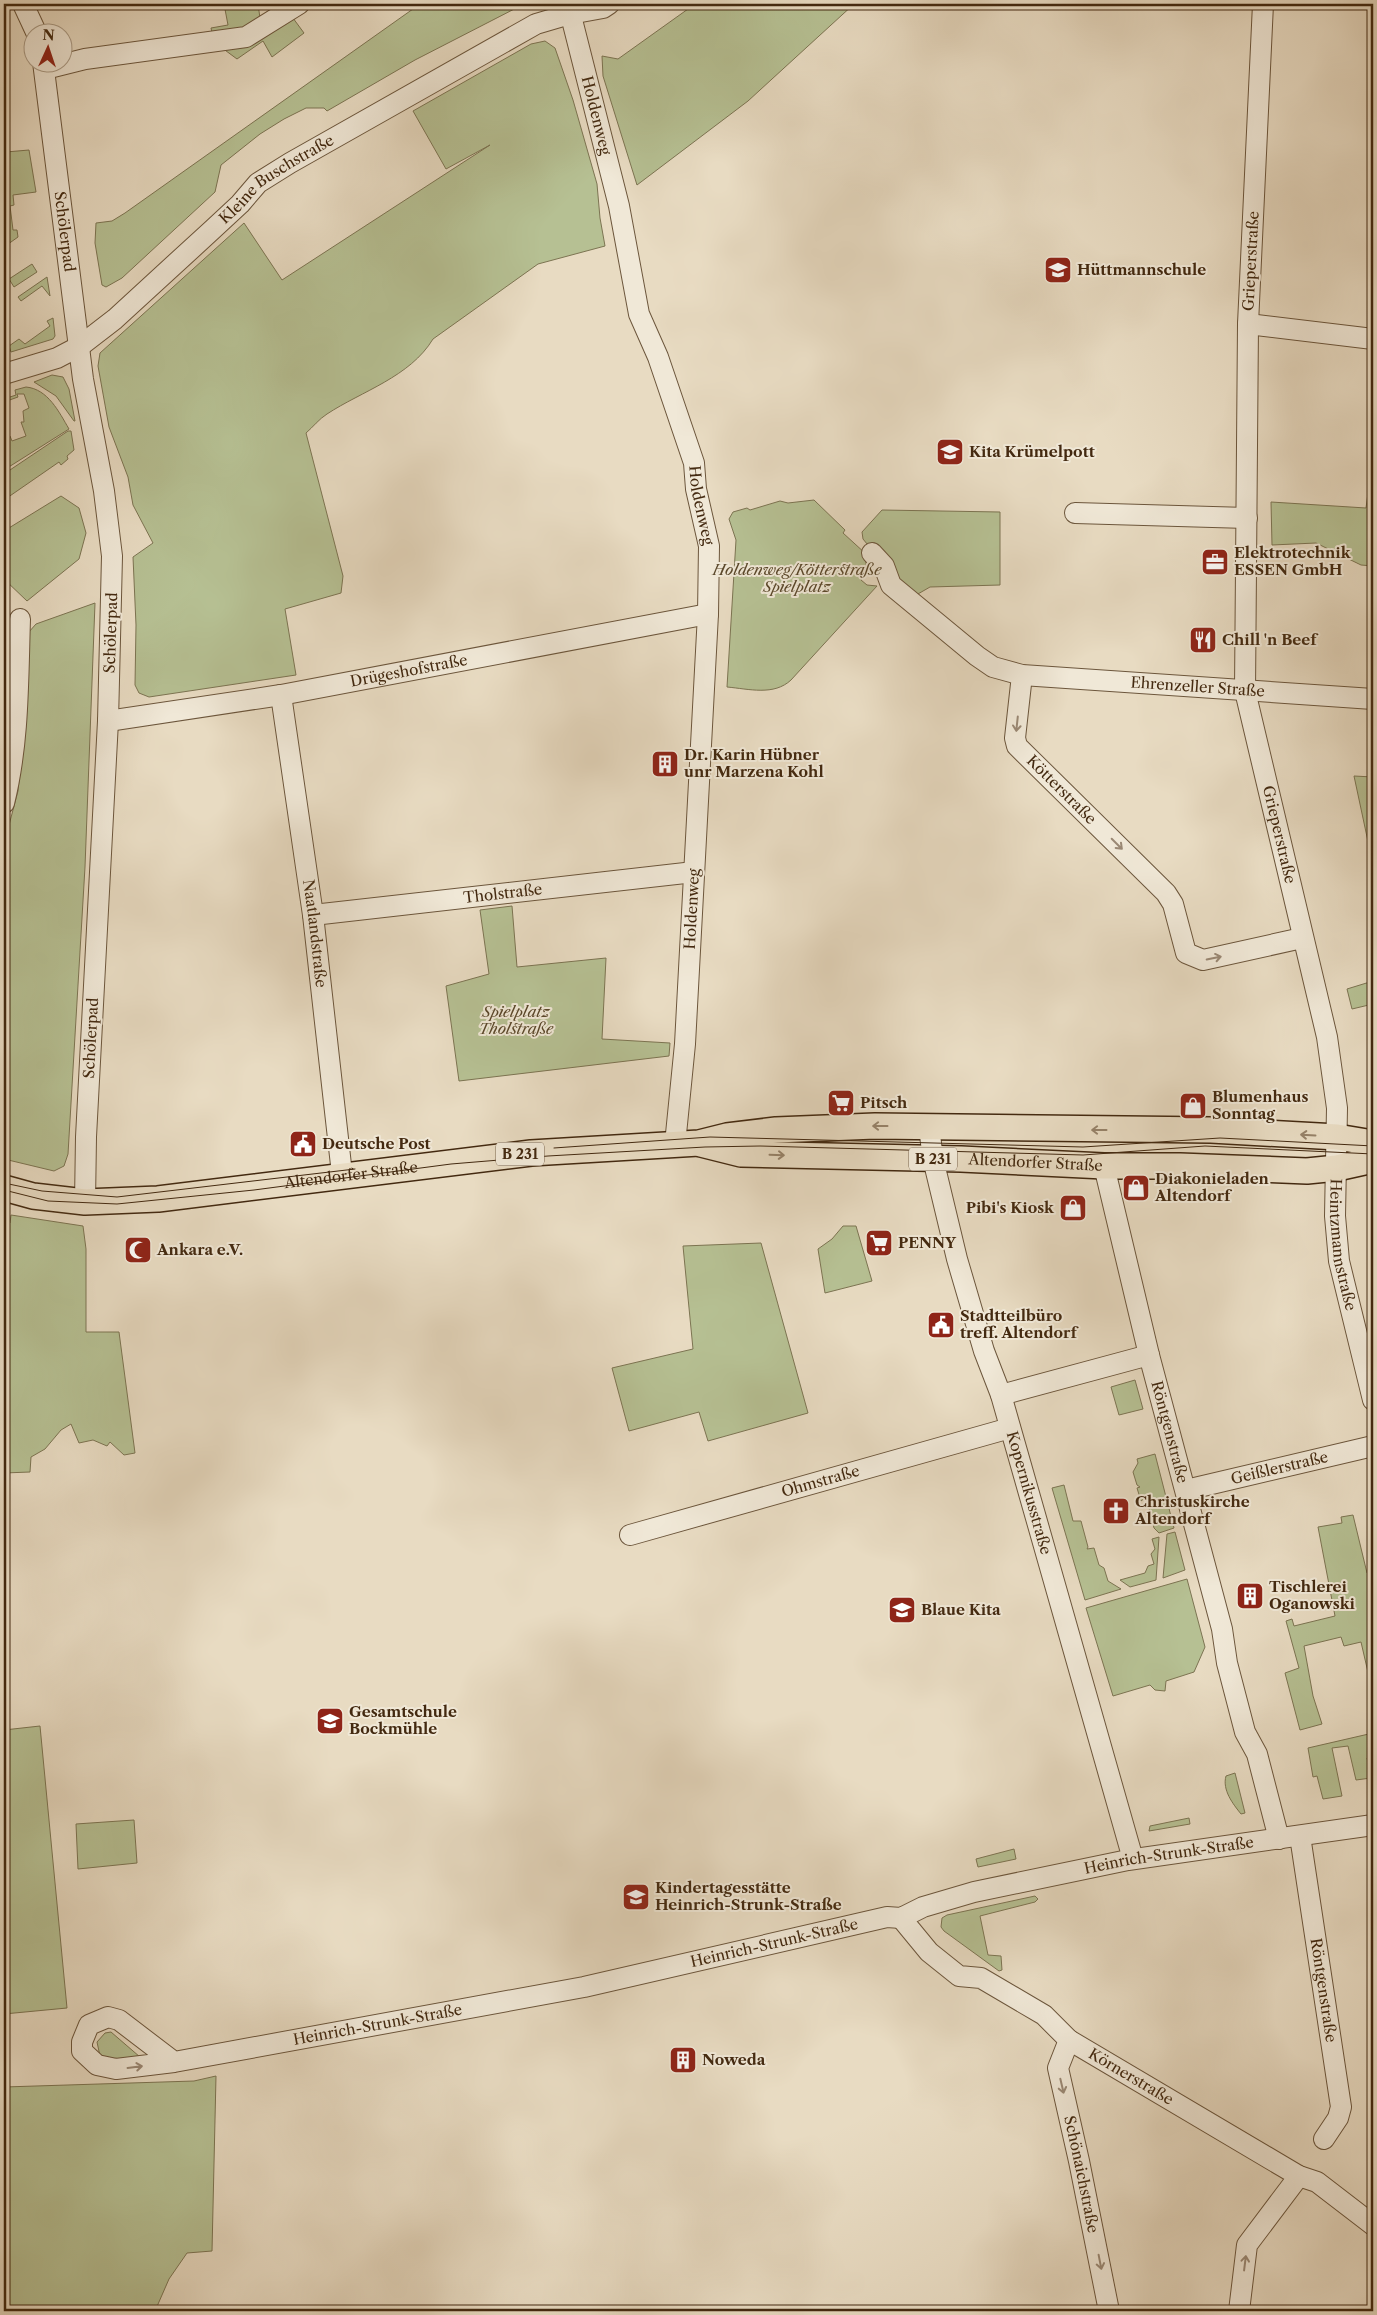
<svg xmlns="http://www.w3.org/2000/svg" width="1377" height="2315" font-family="'Libre Caslon Text',serif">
	<rect width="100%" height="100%" fill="#e8dbc2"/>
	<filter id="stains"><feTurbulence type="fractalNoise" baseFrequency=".004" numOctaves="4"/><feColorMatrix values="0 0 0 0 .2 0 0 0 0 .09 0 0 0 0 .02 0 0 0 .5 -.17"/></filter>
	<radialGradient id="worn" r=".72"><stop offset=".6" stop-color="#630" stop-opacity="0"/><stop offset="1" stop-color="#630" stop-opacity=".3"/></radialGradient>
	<!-- green -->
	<g fill="#b6c093" stroke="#7c7452">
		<polygon points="224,4 258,4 262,32 290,14 304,33 272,57 263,41 237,59 214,42 211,28 228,25"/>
		<polygon points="420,4 524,4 415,60 327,111 324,108 306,108 284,119 260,134 221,165 215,192 122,278 106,287 102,285 95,243 96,223 112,221 125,213"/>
		<polygon points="695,4 854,4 748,101 637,185 603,76 602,56 618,59"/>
		<path d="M545,41L555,48L573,100L597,184L600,218L605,246L538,264L433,339C410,377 362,391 327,414C319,419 313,427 306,433L343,576L341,593L285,609L296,675L149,697L139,693L135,685L136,625L133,557L153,543L133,505L128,477L109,427L98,366L100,353L244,223L282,280L490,145L446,169L413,111L531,44Z"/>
		<polygon points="4,140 6,152 29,150 36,192 13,195 14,205 10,206 13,230 17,230 18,237 4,247"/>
		<polygon points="32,264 37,272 14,287 9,279"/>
		<polygon points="47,277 50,296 42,286 21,301 18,297"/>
		<polygon points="53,318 55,336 53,339 11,352 9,346 19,339 25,344 50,326 47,321"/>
		<polygon points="52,375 63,377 69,389 75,421 74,421 56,396 34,382"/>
		<path d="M26,387C48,389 59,412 69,429L4,470V440L10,436L12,441L26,436L21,422H24L23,411L29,408L24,394H17L18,397L4,402V399L16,395L15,390Z"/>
		<polygon points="68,431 71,431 74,450 67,456 68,459 61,465 59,462 4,500 4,474"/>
		<polygon points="1373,455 1373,566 1361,565 1316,543 1272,545 1271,502 1366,508"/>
		<polygon points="61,496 79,508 86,533 79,559 27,601 4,579 4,531"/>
		<path d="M814,500L845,530L843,533L866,554V566L861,580L867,585L877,586L791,680C774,696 749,689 727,687L736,540L729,519L733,512L747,508L750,510L780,501L788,503Z"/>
		<polygon points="882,510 1000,512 1000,585 930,587 911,598 863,539 862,532"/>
		<polygon points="95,603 85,867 68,1154 64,1166 54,1171 4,1159 4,844 18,791 25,713 28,633 36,624"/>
		<polygon points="1354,776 1373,777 1373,865"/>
		<polygon points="512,906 517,967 606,958 602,1039 670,1043 669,1056 459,1081 446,986 489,974 480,910"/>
		<polygon points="1373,981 1373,1004 1352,1009 1347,989"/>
		<polygon points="11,1215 83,1226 86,1249 86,1332 119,1332 135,1453 124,1455 110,1442 107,1446 93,1440 79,1443 71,1424 61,1430 45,1449 31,1457 30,1472 4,1473 4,1221 10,1223"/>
		<polygon points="843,1226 856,1226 872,1281 825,1293 818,1249 832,1239"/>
		<polygon points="761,1243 808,1413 708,1441 699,1412 629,1431 612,1368 693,1349 683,1246"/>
		<polygon points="1135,1380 1143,1409 1119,1415 1111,1387"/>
		<polygon points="1155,1454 1174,1528 1159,1533 1154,1528 1147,1500 1145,1498 1141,1501 1137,1488 1140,1487 1137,1485 1133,1472 1138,1463 1137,1459"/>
		<polygon points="1064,1485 1073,1521 1081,1521 1088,1547 1087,1549 1094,1548 1099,1565 1104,1568 1108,1581 1121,1589 1085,1600 1052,1488"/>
		<polygon points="1353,1515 1367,1573 1371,1573 1373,1584 1373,1694 1361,1642 1344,1646 1341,1637 1304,1646 1313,1696 1322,1724 1300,1730 1285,1673 1299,1668 1286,1621 1292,1619 1294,1626 1335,1616 1318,1527 1342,1523 1341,1517"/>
		<polygon points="1175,1532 1185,1570 1163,1578 1167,1534"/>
		<polygon points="1159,1537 1156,1580 1130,1587 1120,1580 1145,1573 1148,1566 1154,1564 1151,1554 1155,1549 1152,1539"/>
		<polygon points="1187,1579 1205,1647 1194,1672 1166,1681 1165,1691 1155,1690 1150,1685 1113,1696 1086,1608"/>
		<polygon points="40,1726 67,2008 4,2014 4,1730"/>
		<polygon points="1373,1733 1373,1757 1367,1758 1371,1778 1356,1780 1348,1746 1332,1748 1342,1796 1323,1799 1317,1776 1313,1777 1308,1748"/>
		<path d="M1235,1773L1245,1813L1241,1814C1233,1804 1222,1790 1226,1776Z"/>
		<polygon points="1189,1818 1190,1824 1149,1831 1150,1826"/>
		<polygon points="134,1820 137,1863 78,1869 76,1824"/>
		<polygon points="1014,1849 1016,1859 978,1867 976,1859"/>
		<polygon points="1035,1896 1038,1899 1035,1902 980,1916 988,1955 1001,1956 1002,1970 999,1971 944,1931 941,1927 942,1918 947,1915"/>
		<polygon points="111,2032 140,2057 126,2062 100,2056 97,2042 105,2033"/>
		<polygon points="216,2076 212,2251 187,2253 169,2279 155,2311 4,2311 4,2087 194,2081"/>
	</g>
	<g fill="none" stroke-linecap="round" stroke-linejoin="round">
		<!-- minor casing -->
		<g stroke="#6c563c" stroke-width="22">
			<g id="minor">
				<polyline points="23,4 36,32"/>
				<path id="s1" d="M568,4L619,206L639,314L658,357L694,463L696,489L709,546L708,614L685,1044L675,1144"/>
				<path id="s2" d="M1263,4L1248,324L1245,691L1327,1037L1337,1108L1335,1216L1339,1261L1373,1400"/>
				<path id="s3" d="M43,62L83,379L104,491L112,556L108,721L86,1137L85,1202"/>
				<polyline points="45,69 85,59 246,37 299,4"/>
				<polyline points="1248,324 1373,339"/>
				<path id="s4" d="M4,374L57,358L80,346L115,319L212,230L240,204L258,183L290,163L536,24L570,14L603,8L609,4"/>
				<polyline points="1075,513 1247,518"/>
				<path id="s5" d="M872,553L884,566L891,585L977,656L993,667L1022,675L1373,699"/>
				<path id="s6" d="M1022,675L1015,738L1017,746L1166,893L1173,904L1186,953L1203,960L1302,938"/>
				<path id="s7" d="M281,695L313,915L342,1174"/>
				<path id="s8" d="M108,721L281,695L708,614"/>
				<path d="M4,803C19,743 18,681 20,619"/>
				<path id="s9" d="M313,915L694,872"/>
				<path id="s10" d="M929,1127L933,1159L957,1259L984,1351L1001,1395L1133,1859"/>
				<path id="s11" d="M1104,1166L1149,1355L1222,1629L1227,1663L1245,1732L1257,1754L1279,1839"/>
				<polyline points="1001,1395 1149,1355"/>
				<path id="s12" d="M1186,1490L1373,1446"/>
				<path id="s13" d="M630,1535L1010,1428"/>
				<path id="s14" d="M1300,1836L1341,2107L1338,2118L1324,2139"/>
				<path id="s15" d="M901,1918L929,1952L959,1976L981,1978L1044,2015L1069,2040L1299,2176L1317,2182L1373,2225"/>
				<path id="s16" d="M1069,2040L1058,2068L1079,2161L1109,2311"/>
				<path id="s17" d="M174,2062L119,2020L108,2017L89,2025L82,2042V2051L97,2065L116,2069L174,2062L584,1987L887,1917L901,1918L923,1907L974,1892L1128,1860L1373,1825"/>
				<polyline points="1239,2311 1247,2245 1299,2176"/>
			</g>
		</g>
		<!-- major casing -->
		<g stroke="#432910" stroke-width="28">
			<g id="major">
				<path id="s18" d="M701,1144L741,1154L961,1159L1104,1166H1180L1307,1171L1337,1168L1373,1160"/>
				<path id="s19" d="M4,1188L33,1196L85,1202L158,1199L531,1153L699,1143L727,1136L776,1130L875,1126L1211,1130L1337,1137L1373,1143"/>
			</g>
		</g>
		<!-- minor -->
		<use href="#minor" stroke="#f0e8d7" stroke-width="20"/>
		<!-- major -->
		<use href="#major" stroke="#e8dbc2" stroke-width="25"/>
		<!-- tram -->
		<g stroke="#432910" stroke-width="1">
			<polyline points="554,1148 710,1137 1083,1147 1220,1138 1373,1146"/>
			<polyline points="4,1183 42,1191 117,1197 355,1169"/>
			<polyline points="4,1190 48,1201 117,1204 254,1190 451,1164 548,1156 705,1147 760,1146 1083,1155 1205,1146 1373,1154"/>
		</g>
	</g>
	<!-- one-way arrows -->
	<defs><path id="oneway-shaft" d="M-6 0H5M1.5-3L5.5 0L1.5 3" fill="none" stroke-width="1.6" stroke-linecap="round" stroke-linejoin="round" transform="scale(1.25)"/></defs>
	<g stroke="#9a8874">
		<use href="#oneway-shaft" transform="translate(1017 724) rotate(96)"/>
		<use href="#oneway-shaft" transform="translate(1117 844) rotate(45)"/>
		<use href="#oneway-shaft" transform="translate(1214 958) rotate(-12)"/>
		<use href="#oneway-shaft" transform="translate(135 2067) rotate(-7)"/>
		<use href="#oneway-shaft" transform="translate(1062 2086) rotate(77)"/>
		<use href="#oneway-shaft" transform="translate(1100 2262) rotate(79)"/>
		<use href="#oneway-shaft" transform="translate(1245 2263) rotate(-83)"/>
	</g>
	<g stroke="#968269">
		<use href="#oneway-shaft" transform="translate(880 1126) rotate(-180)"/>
		<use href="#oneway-shaft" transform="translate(1099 1130) rotate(-180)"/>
		<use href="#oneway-shaft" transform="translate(1308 1135) rotate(-177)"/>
		<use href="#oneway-shaft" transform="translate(777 1155) rotate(2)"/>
	</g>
	<!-- icons -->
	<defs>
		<g id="school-square" transform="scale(1.4375)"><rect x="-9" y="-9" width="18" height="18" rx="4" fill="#8f2418" stroke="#f0e8d7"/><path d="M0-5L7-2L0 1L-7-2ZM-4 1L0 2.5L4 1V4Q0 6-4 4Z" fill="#fff"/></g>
		<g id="office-square" transform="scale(1.4375)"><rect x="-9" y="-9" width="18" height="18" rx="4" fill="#8f2418" stroke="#f0e8d7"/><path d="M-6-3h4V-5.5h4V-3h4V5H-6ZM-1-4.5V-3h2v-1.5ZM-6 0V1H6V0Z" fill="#fff"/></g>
		<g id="restaurant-square" transform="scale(1.4375)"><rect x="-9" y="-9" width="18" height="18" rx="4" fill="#8f2418" stroke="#f0e8d7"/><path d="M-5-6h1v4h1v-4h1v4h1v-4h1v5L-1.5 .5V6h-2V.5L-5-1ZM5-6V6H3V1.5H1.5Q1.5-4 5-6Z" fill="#fff"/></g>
		<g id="building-square" transform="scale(1.4375)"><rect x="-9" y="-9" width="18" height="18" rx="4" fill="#8f2418" stroke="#f0e8d7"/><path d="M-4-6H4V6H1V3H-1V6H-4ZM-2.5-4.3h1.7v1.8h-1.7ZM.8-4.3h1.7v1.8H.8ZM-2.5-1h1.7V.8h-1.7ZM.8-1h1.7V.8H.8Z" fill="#fff"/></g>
		<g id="supermarket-square" transform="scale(1.4375)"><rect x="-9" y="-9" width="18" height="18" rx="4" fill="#8f2418" stroke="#f0e8d7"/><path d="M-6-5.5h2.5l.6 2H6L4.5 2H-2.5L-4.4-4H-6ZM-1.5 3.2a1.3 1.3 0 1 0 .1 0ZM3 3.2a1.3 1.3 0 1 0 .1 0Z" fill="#fff"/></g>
		<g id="shop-square" transform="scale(1.4375)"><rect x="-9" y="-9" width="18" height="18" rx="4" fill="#8f2418" stroke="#f0e8d7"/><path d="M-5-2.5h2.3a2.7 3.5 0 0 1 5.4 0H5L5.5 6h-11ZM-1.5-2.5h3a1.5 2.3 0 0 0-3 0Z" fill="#fff"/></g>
		<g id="civic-square" transform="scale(1.4375)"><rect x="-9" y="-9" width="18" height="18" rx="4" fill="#8f2418" stroke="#f0e8d7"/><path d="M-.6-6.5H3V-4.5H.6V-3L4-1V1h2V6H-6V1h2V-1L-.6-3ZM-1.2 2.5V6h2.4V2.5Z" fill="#fff"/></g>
		<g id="mosque-square" transform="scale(1.4375)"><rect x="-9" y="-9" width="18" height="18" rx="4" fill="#8f2418" stroke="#f0e8d7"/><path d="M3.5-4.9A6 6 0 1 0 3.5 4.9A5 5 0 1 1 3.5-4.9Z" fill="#fff"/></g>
		<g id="church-square" transform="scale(1.4375)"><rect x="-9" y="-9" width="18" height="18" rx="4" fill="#8f2418" stroke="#f0e8d7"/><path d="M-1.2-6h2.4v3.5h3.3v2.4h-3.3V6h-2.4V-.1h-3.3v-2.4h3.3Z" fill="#fff"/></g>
	</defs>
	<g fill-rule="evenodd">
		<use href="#school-square" x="1058" y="270"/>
		<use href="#school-square" x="950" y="452"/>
		<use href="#office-square" x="1215" y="562"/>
		<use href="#restaurant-square" x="1203" y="640"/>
		<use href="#building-square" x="665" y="764"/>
		<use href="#supermarket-square" x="841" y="1103"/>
		<use href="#shop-square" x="1193" y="1106"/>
		<use href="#civic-square" x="303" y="1144"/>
		<use href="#shop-square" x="1136" y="1188"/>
		<use href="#shop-square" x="1073" y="1208"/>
		<use href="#supermarket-square" x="879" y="1243"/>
		<use href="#mosque-square" x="138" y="1250"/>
		<use href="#civic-square" x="941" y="1325"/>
		<use href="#church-square" x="1116" y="1511"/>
		<use href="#building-square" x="1250" y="1596"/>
		<use href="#school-square" x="902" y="1610"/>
		<use href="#school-square" x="330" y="1721"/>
		<use href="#school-square" x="636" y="1897"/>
		<use href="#building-square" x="683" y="2060"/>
	</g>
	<g text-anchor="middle" stroke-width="4" stroke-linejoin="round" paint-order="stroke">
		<!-- shield labels -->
		<g fill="#f0e8d7" stroke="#77624c" stroke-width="1">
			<rect x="496" y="1142.5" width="48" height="23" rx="4"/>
			<rect x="909" y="1147.5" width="48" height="23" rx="4"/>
		</g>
		<g font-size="14" font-weight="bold" fill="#432910">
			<text x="520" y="1159">B 231</text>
			<text x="933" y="1164">B 231</text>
		</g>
		<!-- street labels -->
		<g font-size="15" fill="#432910" stroke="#f0e8d7">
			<text dy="5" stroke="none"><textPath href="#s1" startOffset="115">Holdenweg</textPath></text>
			<text dy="5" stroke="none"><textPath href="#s4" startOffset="340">Kleine Buschstraße</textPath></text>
			<text dy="5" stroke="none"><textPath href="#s3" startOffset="171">Schölerpad</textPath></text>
			<text transform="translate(1251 261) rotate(-87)" y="5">Grieperstraße</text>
			<text dy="5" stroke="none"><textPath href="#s1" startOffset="520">Holdenweg</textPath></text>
			<text transform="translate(111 633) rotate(-88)" y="5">Schölerpad</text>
			<text dy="5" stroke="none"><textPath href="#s8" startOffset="305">Drügeshofstraße</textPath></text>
			<text dy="5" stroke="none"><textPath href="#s5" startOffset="375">Ehrenzeller Straße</textPath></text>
			<text dy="5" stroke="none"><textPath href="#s6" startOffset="134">Kötterstraße</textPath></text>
			<text dy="5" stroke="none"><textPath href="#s2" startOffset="835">Grieperstraße</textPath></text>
			<text dy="5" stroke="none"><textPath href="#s9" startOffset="191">Tholstraße</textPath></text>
			<text transform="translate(692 909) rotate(-87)" y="5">Holdenweg</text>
			<text dy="5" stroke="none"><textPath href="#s7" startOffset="241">Naatlandstraße</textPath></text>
			<text transform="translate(91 1038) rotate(-87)" y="5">Schölerpad</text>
			<text dy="5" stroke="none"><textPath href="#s18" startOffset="336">Altendorfer Straße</textPath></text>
			<text dy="5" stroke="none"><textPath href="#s19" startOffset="350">Altendorfer Straße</textPath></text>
			<text dy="5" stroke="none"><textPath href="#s2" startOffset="1252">Heintzmannstraße</textPath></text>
			<text dy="5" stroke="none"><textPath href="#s11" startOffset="274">Röntgenstraße</textPath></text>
			<text dy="5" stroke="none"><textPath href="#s12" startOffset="96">Geißlerstraße</textPath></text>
			<text dy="5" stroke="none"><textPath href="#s13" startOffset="198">Ohmstraße</textPath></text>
			<text dy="5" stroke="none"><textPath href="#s10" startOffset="380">Kopernikusstraße</textPath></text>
			<text dy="5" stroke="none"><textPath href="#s17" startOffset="1245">Heinrich-Strunk-Straße</textPath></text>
			<text dy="5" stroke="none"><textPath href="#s17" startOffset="839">Heinrich-Strunk-Straße</textPath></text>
			<text dy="5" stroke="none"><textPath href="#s14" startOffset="156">Röntgenstraße</textPath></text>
			<text dy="5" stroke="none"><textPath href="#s17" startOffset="434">Heinrich-Strunk-Straße</textPath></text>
			<text dy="5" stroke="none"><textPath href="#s15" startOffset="285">Körnerstraße</textPath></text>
			<text dy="5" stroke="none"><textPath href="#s16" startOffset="139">Schönaichstraße</textPath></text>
		</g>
		<!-- poi labels -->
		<g font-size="15" font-weight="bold" fill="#432910" stroke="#f0e8d7" text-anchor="start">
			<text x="1077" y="275">Hüttmannschule</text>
			<text x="969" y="457">Kita Krümelpott</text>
			<text x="1234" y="558">Elektrotechnik<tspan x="1234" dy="17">ESSEN GmbH</tspan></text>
			<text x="1222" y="645">Chill 'n Beef</text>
			<text x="684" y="760">Dr. Karin Hübner<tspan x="684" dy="17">unr Marzena Kohl</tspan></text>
			<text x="1212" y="1102">Blumenhaus<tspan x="1212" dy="17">Sonntag</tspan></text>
			<text x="860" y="1108">Pitsch</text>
			<text x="322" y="1149">Deutsche Post</text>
			<text x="1155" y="1184">Diakonieladen<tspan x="1155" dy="17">Altendorf</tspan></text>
			<text x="1054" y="1213" text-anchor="end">Pibi's Kiosk</text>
			<text x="898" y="1248">PENNY</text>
			<text x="157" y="1255">Ankara e.V.</text>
			<text x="960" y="1321">Stadtteilbüro<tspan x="960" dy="17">treff. Altendorf</tspan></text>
			<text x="1135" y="1507">Christuskirche<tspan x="1135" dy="17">Altendorf</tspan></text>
			<text x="1269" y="1592">Tischlerei<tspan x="1269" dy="17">Oganowski</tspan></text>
			<text x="921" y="1615">Blaue Kita</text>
			<text x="349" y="1717">Gesamtschule<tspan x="349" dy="17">Bockmühle</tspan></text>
			<text x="655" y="1893">Kindertagesstätte<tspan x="655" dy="17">Heinrich-Strunk-Straße</tspan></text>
			<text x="702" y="2065">Noweda</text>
		</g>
		<!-- park labels -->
		<g font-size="15" font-style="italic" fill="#5a472a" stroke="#f0e8d7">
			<text x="797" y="575">Holdenweg/Kötterstraße<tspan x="797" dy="17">Spielplatz</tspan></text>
			<text x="516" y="1017">Spielplatz<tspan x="516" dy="17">Tholstraße</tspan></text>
		</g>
	</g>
	<!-- margin -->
	<rect width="1377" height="2315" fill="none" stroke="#e8dbc2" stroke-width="20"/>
	<rect x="5" y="5" width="1367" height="2305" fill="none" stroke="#432910" stroke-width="2.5"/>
	<rect x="10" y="10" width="1357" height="2295" fill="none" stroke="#432910"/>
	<!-- north arrow -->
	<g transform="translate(48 48) rotate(3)"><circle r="24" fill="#f0e8d7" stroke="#ab9c87"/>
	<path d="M0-4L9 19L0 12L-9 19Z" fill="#8f2418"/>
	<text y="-8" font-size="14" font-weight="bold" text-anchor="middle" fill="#432910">N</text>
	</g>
	<rect width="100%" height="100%" filter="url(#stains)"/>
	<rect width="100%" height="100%" fill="url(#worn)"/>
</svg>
